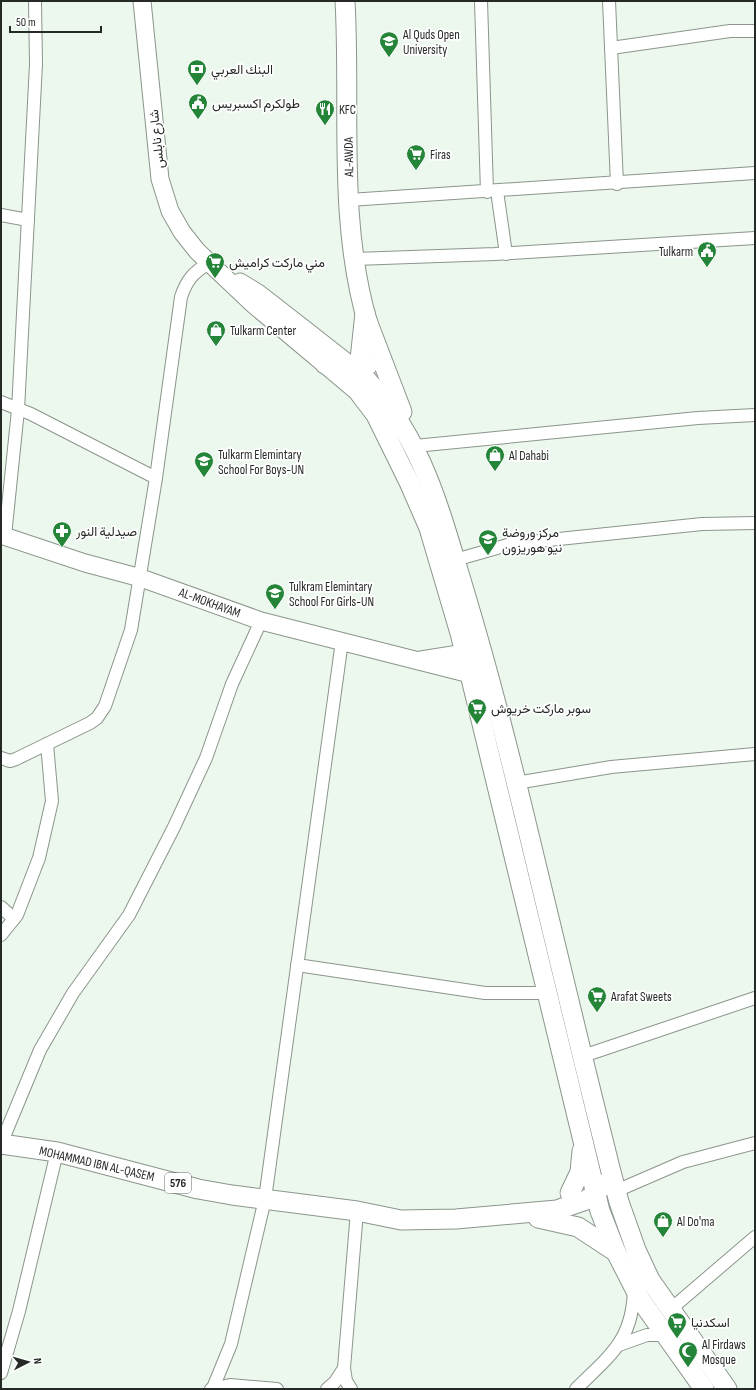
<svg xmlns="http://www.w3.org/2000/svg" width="756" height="1390" font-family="'Sofia Sans Condensed',Vazirmatn,sans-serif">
	<rect width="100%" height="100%" fill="#ecf8ed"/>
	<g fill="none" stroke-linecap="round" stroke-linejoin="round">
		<!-- street casing -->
		<g stroke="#8b958b" stroke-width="14">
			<g id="street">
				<polyline points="481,1 487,192"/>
				<polyline points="609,1 617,184"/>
				<polyline points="611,48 730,31 755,31"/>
				<polyline points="497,191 506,254"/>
				<polyline points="349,200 755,173"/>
				<polyline points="1,215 28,220"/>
				<polyline points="355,259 495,254 755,238"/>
				<polyline points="1,402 31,414 156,478"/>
				<polyline points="415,446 698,418 755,415"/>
				<polyline points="5,536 18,410 36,64 35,1"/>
				<polyline points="455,560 511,544 702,524 755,523"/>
				<path d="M1,758L10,761L16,759L90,723L97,718L105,706L131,630L156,478L181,297C187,279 194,272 209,263"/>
				<polyline points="516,783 611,767 755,754"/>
				<polyline points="1,907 14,919"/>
				<polyline points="1,935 17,915 39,858 52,801 47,744"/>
				<polyline points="297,965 485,993 547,993"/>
				<polyline points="583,1056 755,998"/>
				<polyline points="1,1144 40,1050 73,993 129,915 174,827 206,758 232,684 261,621"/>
				<polyline points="616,1191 683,1162 755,1143"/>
				<polyline points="671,1309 755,1237"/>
				<polyline points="619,1345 647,1335 666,1335"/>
				<polyline points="1,1373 19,1311 57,1152"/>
				<polyline points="213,1388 231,1344 265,1199 342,641"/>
				<polyline points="211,1389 230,1385 277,1389"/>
				<polyline points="327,1389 335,1382 344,1368"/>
				<polyline points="351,1389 346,1381 344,1368 357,1211"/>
				<path d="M576,1389C610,1355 633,1341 634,1288"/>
			</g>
		</g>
		<!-- secondary casing -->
		<g stroke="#8b958b" stroke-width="19">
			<g id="secondary">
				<polyline points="142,1 160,179 170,211 182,232 197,251 254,305 360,394"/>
				<polyline points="240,282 258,293 303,328 359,372"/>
				<polyline points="1,535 85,563 141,578 261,621 470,674 484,657 465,653 421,660"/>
			</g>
		</g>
		<!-- primary casing -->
		<g stroke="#8b958b" stroke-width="21">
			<g id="primary">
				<path d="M345,1C351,107 337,220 368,324"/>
				<polyline points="365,313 358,378 360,394 376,415 409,482 429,528 460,633 600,1211 616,1252 640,1299 704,1389"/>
				<polyline points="366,318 402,412"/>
				<path d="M325,364C340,370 354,379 368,365"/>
				<path d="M359,372C422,434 439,508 464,590C486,663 505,736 523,810C552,930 580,1049 610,1168L619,1202L636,1250L650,1280L727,1389"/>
				<polyline points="1,1144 57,1152 198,1189 232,1195 357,1211 401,1220 456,1219 557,1210 586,1200 596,1194 603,1184"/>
				<polyline points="570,1193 580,1172 582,1151"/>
				<polyline points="538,1218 578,1227 616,1252"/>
			</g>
		</g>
		<!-- street -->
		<use href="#street" stroke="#fff" stroke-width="12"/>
		<!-- secondary -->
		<use href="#secondary" stroke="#fff" stroke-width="17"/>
		<!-- primary -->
		<use href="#primary" stroke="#fff" stroke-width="19"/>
	</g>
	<!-- icons -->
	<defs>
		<g id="university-pin" transform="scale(1)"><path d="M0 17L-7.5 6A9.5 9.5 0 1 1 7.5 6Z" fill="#248538" stroke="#fff"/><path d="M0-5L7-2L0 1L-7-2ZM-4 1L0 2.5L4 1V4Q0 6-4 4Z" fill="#fff"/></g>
		<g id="bank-pin" transform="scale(1)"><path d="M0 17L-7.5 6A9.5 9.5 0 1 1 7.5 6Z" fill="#248538" stroke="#fff"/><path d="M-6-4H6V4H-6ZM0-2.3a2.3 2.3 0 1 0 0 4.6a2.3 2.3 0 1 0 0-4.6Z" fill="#fff"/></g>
		<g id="civic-pin" transform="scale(1)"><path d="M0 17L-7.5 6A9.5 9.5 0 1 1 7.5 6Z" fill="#248538" stroke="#fff"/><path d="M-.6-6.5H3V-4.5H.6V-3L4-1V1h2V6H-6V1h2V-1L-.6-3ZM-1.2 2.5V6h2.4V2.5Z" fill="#fff"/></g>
		<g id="restaurant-pin" transform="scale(1)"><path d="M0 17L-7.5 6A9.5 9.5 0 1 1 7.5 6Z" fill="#248538" stroke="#fff"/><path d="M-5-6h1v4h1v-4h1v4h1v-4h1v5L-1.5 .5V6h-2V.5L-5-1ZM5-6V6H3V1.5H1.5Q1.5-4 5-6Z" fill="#fff"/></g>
		<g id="supermarket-pin" transform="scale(1)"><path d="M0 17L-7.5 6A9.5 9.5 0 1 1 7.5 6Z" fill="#248538" stroke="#fff"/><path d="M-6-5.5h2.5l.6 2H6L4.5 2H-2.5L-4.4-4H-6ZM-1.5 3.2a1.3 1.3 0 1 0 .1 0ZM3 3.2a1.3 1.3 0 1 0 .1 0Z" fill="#fff"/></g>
		<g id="shop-pin" transform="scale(1)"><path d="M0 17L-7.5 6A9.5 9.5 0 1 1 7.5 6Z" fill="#248538" stroke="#fff"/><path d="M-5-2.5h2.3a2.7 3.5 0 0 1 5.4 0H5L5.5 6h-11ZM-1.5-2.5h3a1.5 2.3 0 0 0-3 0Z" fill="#fff"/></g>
		<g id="school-pin" transform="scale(1)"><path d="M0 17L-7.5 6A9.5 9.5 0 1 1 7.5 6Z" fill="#248538" stroke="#fff"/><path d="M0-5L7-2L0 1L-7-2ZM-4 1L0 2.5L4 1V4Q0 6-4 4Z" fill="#fff"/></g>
		<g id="pharmacy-pin" transform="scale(1)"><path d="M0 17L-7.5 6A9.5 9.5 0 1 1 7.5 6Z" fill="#248538" stroke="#fff"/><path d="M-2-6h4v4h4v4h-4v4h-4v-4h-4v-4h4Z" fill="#fff"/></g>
		<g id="mosque-pin" transform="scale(1)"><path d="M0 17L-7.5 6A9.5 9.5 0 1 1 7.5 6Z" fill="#248538" stroke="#fff"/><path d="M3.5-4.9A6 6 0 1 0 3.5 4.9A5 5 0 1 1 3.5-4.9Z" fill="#fff"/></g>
	</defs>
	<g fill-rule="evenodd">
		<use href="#university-pin" x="389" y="41"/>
		<use href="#bank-pin" x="197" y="69"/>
		<use href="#civic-pin" x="198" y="103"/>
		<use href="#restaurant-pin" x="325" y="109"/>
		<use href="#supermarket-pin" x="416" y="154"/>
		<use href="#civic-pin" x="707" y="251"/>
		<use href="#supermarket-pin" x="215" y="262"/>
		<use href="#shop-pin" x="216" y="330"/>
		<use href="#shop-pin" x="495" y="455"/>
		<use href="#school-pin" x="204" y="461"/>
		<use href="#pharmacy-pin" x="62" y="531"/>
		<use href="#school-pin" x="488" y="539"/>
		<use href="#school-pin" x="275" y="593"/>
		<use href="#supermarket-pin" x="477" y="708"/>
		<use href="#supermarket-pin" x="597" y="996"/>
		<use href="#shop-pin" x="663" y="1221"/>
		<use href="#supermarket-pin" x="677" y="1322"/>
		<use href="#mosque-pin" x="688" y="1351"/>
	</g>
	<g text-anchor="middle" stroke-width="3.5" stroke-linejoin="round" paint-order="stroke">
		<!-- shield labels -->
		<rect fill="#fff" stroke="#676a67" stroke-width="1" x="165" y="1173" width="26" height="20" rx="3"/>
		<g font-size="12" font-weight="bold" fill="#262a26">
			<text x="178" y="1187">576</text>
		</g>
		<!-- poi labels -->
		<g font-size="13" fill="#262a26" stroke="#fff" text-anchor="start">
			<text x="403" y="39">Al Quds Open<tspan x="403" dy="15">University</tspan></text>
			<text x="211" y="74">البنك العربي</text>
			<text x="212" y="108">طولكرم اكسبريس</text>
			<text x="339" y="114">KFC</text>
			<text x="430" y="159">Firas</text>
			<text x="693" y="256" text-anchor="end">Tulkarm</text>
			<text x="229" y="267">مني ماركت كراميش</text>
			<text x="230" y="335">Tulkarm Center</text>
			<text x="218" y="459">Tulkarm Elemintary<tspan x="218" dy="15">School For Boys-UN</tspan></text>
			<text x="509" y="460">Al Dahabi</text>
			<text x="76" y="536">صيدلية النور</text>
			<text x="502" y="537">مركز وروضة<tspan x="502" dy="15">نيو هوريزون</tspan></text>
			<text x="289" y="591">Tulkram Elemintary<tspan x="289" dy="15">School For Girls-UN</tspan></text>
			<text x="491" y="713">سوبر ماركت خريوش</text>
			<text x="611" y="1001">Arafat Sweets</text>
			<text x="677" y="1226">Al Do'ma</text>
			<text x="691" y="1327">اسكدنيا</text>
			<text x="702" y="1349">Al Firdaws<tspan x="702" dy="15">Mosque</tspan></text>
		</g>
		<!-- street labels -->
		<g font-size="13" fill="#262a26" stroke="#fff">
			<text transform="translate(156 139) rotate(-96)" y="5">شارع نابلس</text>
			<text transform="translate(348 157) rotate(-91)" y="5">AL-AWDA</text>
			<text transform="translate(210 602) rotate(20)" y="5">AL-MOKHAYAM</text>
			<text transform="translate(97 1163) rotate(13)" y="5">MOHAMMAD IBN AL-QASEM</text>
		</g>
	</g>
	<!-- border -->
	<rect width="756" height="1390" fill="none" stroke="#262a26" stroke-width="4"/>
	<!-- north arrow -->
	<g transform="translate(28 1362) rotate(84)" stroke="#ffffff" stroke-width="3" paint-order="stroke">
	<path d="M0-3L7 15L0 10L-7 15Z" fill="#262a26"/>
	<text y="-6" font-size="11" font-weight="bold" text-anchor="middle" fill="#262a26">N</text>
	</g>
	<!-- scale -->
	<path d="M10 26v6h91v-6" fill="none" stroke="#262a26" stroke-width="2"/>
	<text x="16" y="26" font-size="12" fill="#262a26" stroke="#ffffff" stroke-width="3" paint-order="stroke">50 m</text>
</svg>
